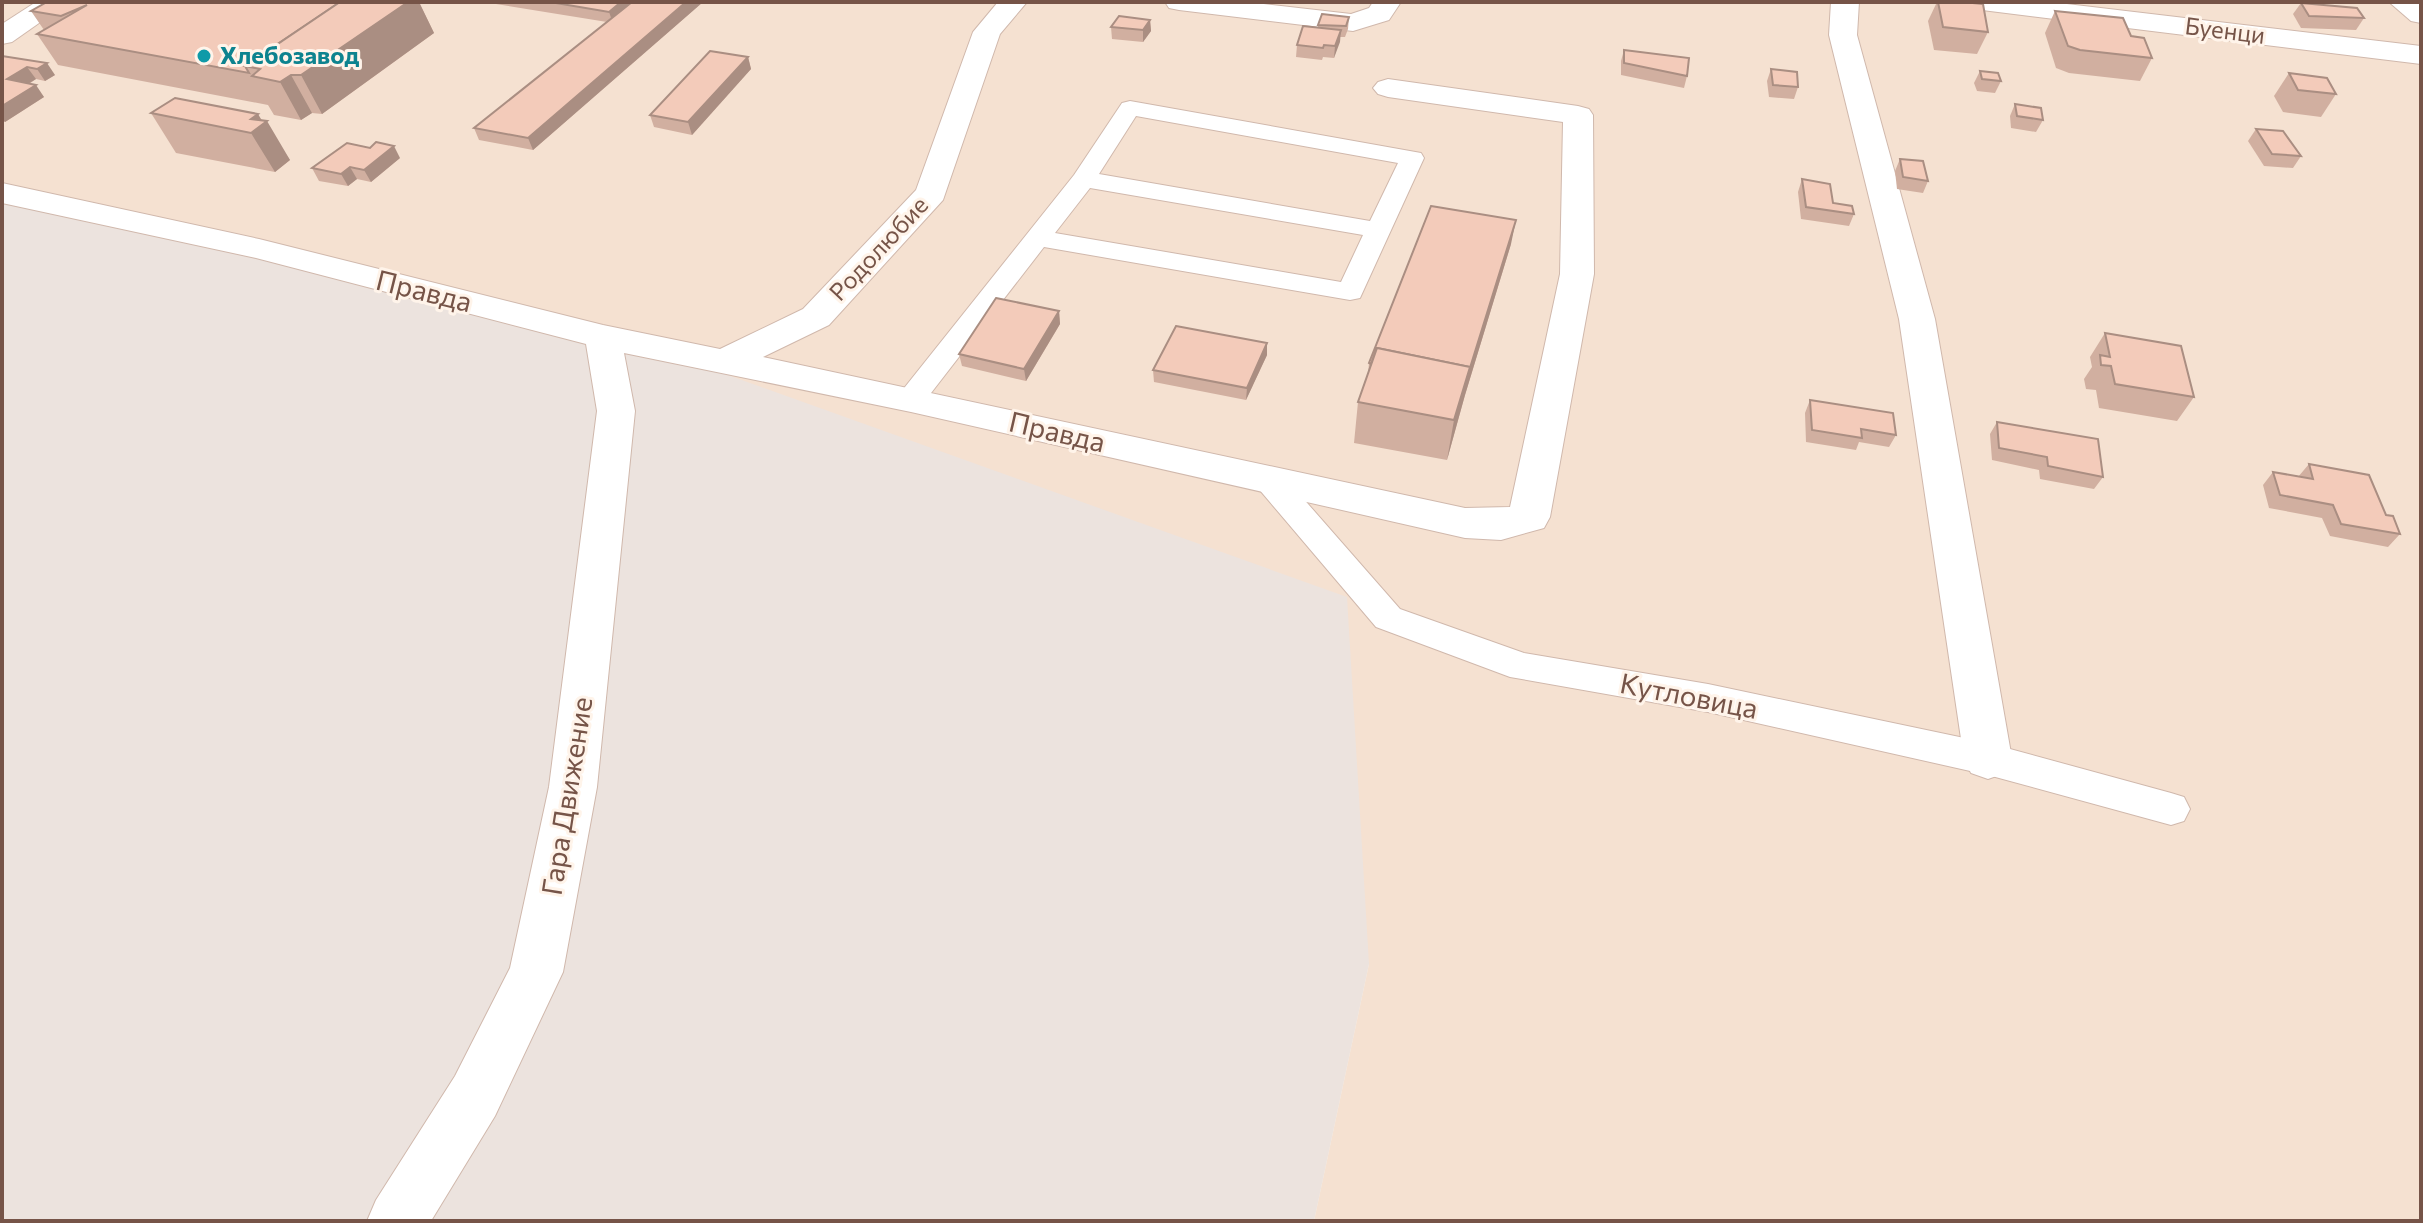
<svg xmlns="http://www.w3.org/2000/svg" width="2423" height="1223" font-family="Commissioner,sans-serif">
	<rect width="100%" height="100%" fill="#fdf0e3"/>
	<!-- residential -->
	<polygon fill="#f5e1d1" points="2,2 2421,2 2421,1221 1314,1221 1369,964 2,194"/>
	<!-- industrial -->
	<polygon fill="#ece3de" points="2,194 611,333 1347,597 1369,964 1314,1221 2,1221"/>
	<g fill="none" stroke-linecap="round" stroke-linejoin="round">
		<!-- service casing -->
		<g stroke="#d0b8ac" stroke-width="2">
			<g id="service">
				<path d="M1130,101L1421,153L1424,158L1360,298L1350,300L1044,247L921,406L911,409L901,406L896,399L901,392L1074,175L1122,103ZM1136,116L1398,163L1370,221L1099,174ZM1090,188L1363,235L1341,282L1055,233Z"/>
				<polygon points="1269,469 1280,472 1400,609 1524,653 1708,684 1988,743 2171,793 2184,797 2190,809 2184,821 2171,825 1988,775 1708,712 1510,677 1376,627 1258,488 1253,480 1258,472"/>
			</g>
		</g>
		<!-- minor casing -->
		<g stroke="#d0b8ac" stroke-width="2">
			<g id="minor">
				<polygon points="36,2 69,2 12,42 2,44 2,24"/>
				<polygon points="998,2 1027,2 1000,34 943,200 829,325 763,357 1465,508 1510,507 1560,274 1563,122 1388,97 1378,94 1373,88 1378,82 1388,79 1578,106 1589,109 1593,115 1594,274 1550,517 1544,528 1501,540 1465,538 911,412 624,353 635,411 597,787 563,972 495,1116 431,1221 367,1221 376,1200 455,1076 510,968 549,787 597,411 586,344 256,258 2,203 2,183 259,239 603,325 720,349 803,309 916,190 973,32"/>
				<polygon points="1165,2 1247,2 1351,14 1369,8 1373,2 1401,2 1389,20 1353,31 1179,10 1169,8"/>
				<polygon points="1831,2 1859,2 1857,35 1935,319 2012,759 2005,773 1988,779 1971,773 1964,759 1899,319 1829,35"/>
				<polygon points="1968,2 2050,2 2421,46 2421,64 1982,10 1972,8"/>
				<polygon points="2389,2 2421,2 2421,23 2411,21"/>
			</g>
		</g>
		<!-- service -->
		<use href="#service" fill="#fff" fill-rule="evenodd"/>
		<!-- minor -->
		<use href="#minor" fill="#fff" fill-rule="evenodd"/>
	</g>
	<!-- wall -->
	<g fill="#d1afa0">
		<polygon points="47,2 419,2 434,33 322,114 312,113 301,120 274,115 268,105 58,65 37,34 44,30 31,11"/>
		<polygon points="495,2 703,2 533,150 479,140 474,128 607,22 496,4"/>
		<polygon points="1937,2 1962,2 1988,32 1977,54 1934,50 1928,21"/>
		<polygon points="2301,3 2364,18 2356,30 2301,28 2293,14"/>
		<polygon points="2055,11 2131,36 2152,58 2140,81 2069,73 2056,68 2045,33"/>
		<polygon points="1349,17 1348,29 1345,37 1340,37 1334,58 1323,57 1322,60 1296,57 1297,45 1318,28 1318,25"/>
		<polygon points="1150,20 1151,31 1143,42 1112,39 1111,27"/>
		<polygon points="1624,50 1687,76 1684,88 1621,75 1621,61"/>
		<polygon points="2,56 55,75 45,81 36,79 29,84 44,97 5,122 2,121"/>
		<polygon points="748,57 751,69 692,135 654,127 650,115"/>
		<polygon points="1771,69 1798,87 1794,99 1769,97 1767,81"/>
		<polygon points="1980,71 2001,81 1995,93 1977,91 1974,83"/>
		<polygon points="2289,73 2336,94 2321,117 2283,112 2274,96"/>
		<polygon points="2015,104 2043,120 2036,132 2011,128 2010,116"/>
		<polygon points="151,113 261,120 290,160 275,172 176,153"/>
		<polygon points="2256,129 2301,156 2293,168 2264,166 2248,141"/>
		<polygon points="400,158 371,182 357,179 348,186 319,181 312,168"/>
		<polygon points="1900,159 1928,181 1923,193 1897,189 1895,171"/>
		<polygon points="1802,179 1833,203 1854,214 1849,226 1801,219 1798,192"/>
		<polygon points="1511,244 1465,395 1447,460 1354,443 1358,402 1368,374 1369,363"/>
		<polygon points="1059,311 1060,324 1026,381 962,366 959,354"/>
		<polygon points="2105,333 2194,397 2177,421 2099,408 2096,390 2086,389 2084,379 2092,367 2090,357"/>
		<polygon points="1267,343 1267,355 1246,400 1154,382 1153,370"/>
		<polygon points="1810,400 1896,435 1889,447 1859,442 1856,450 1806,442 1805,413"/>
		<polygon points="1997,422 2103,477 2094,489 2040,479 2039,470 1992,460 1990,434"/>
		<polygon points="2309,464 2386,515 2400,534 2388,547 2330,536 2322,518 2269,508 2263,485 2273,472 2298,477"/>
	</g>
	<!-- shaded-wall -->
	<g fill="#aa8e82">
		<polygon points="408,2 419,2 434,33 322,114 301,75 291,75 312,113 301,120 280,82"/>
		<polygon points="621,2 639,2 613,23 609,12"/>
		<polygon points="686,2 703,2 533,150 528,138"/>
		<polygon points="1150,20 1151,31 1143,42 1143,30"/>
		<polygon points="1341,30 1340,42 1334,58 1335,46"/>
		<polygon points="748,57 751,69 692,135 688,122"/>
		<polygon points="47,63 55,75 45,81 37,69"/>
		<polygon points="27,67 36,79 16,91 7,79"/>
		<polygon points="36,85 44,97 5,122 2,118 2,106"/>
		<polygon points="258,114 264,124 267,121 290,160 275,172 251,133 251,119"/>
		<polygon points="394,146 400,158 371,182 364,170"/>
		<polygon points="350,167 357,179 348,186 341,174"/>
		<polygon points="1516,220 1511,244 1465,395 1447,460 1454,420"/>
		<polygon points="1059,311 1060,324 1026,381 1024,369"/>
		<polygon points="1267,343 1267,355 1246,400 1247,388"/>
	</g>
	<!-- building -->
	<g fill="#f3cbba" stroke="#aa8e82" stroke-width="2">
		<polygon points="47,2 340,2 245,66 249,73 37,34 87,5 61,16 31,11"/>
		<polygon points="340,2 408,2 301,75 291,75 280,82 252,76 260,69 245,66"/>
		<polygon points="550,2 621,2 609,12"/>
		<polygon points="632,2 686,2 528,138 474,128"/>
		<polygon points="1938,2 1962,2 1983,4 1988,32 1943,27"/>
		<polygon points="2301,3 2357,8 2364,18 2309,16"/>
		<polygon points="2055,11 2123,18 2131,36 2144,38 2152,58 2080,50 2068,46"/>
		<polygon points="1322,14 1349,17 1346,26 1318,25"/>
		<polygon points="1119,16 1150,20 1143,30 1111,27"/>
		<polygon points="1303,26 1341,30 1335,46 1324,45 1323,48 1297,45"/>
		<polygon points="1624,50 1689,58 1687,76 1624,63"/>
		<polygon points="710,51 748,57 688,122 650,115"/>
		<polygon points="2,56 47,63 37,69 27,67 7,79 36,85 2,106"/>
		<polygon points="1771,69 1797,72 1798,87 1773,85"/>
		<polygon points="1980,71 1998,73 2001,81 1982,79"/>
		<polygon points="2289,73 2327,78 2336,94 2298,90"/>
		<polygon points="175,98 258,114 251,119 267,121 251,133 151,113"/>
		<polygon points="2015,104 2041,108 2043,120 2017,116"/>
		<polygon points="2256,129 2283,131 2301,156 2272,154"/>
		<polygon points="376,142 394,146 364,170 350,167 341,174 312,168 347,143 370,148"/>
		<polygon points="1900,159 1923,161 1928,181 1903,177"/>
		<polygon points="1802,179 1830,184 1833,203 1852,206 1854,214 1806,207"/>
		<polygon points="1431,206 1516,220 1469,371 1470,367 1377,348 1371,364 1369,363"/>
		<polygon points="996,298 1059,311 1024,369 959,354"/>
		<polygon points="1176,326 1267,343 1247,388 1153,370"/>
		<polygon points="2105,333 2181,346 2194,397 2115,384 2111,366 2101,365 2100,355 2110,357"/>
		<polygon points="1377,348 1470,367 1454,420 1358,402"/>
		<polygon points="1810,400 1893,413 1896,435 1861,429 1862,438 1812,430"/>
		<polygon points="1997,422 2098,439 2103,477 2048,466 2047,457 1999,448"/>
		<polygon points="2309,464 2369,475 2386,515 2393,516 2400,534 2341,524 2333,505 2280,495 2273,472 2313,479"/>
	</g>
	<!-- markers -->
	<circle fill="#0f9aa8" stroke="#fff4ea" stroke-width="3" cx="204" cy="56" r="8"/>
	<g text-anchor="middle" stroke-width="6" stroke-linejoin="round" paint-order="stroke">
		<!-- far-street labels -->
		<g font-size="24" fill="#765448" stroke="#fff4ea">
			<text transform="translate(2225 31) rotate(7)" y="8">Буенци</text>
			<text transform="translate(879 249) rotate(-47)" y="8">Родолюбие</text>
		</g>
		<!-- far-culture labels -->
		<g font-size="24" font-weight="bold" fill="#0d838f" stroke="#fff4ea" text-anchor="start">
			<text x="220" y="64">Хлебозавод</text>
		</g>
		<!-- street labels -->
		<g font-size="28" fill="#765448" stroke="#fff4ea">
			<text transform="translate(424 291) rotate(14)" y="10">Правда</text>
			<text transform="translate(1057 432) rotate(13)" y="10">Правда</text>
			<text transform="translate(1689 696) rotate(11)" y="10">Кутловица</text>
			<text transform="translate(567 796) rotate(-81)" y="10">Гара Движение</text>
		</g>
	</g>
	<!-- border -->
	<rect width="2423" height="1223" fill="none" stroke="#765448" stroke-width="8"/>
</svg>
